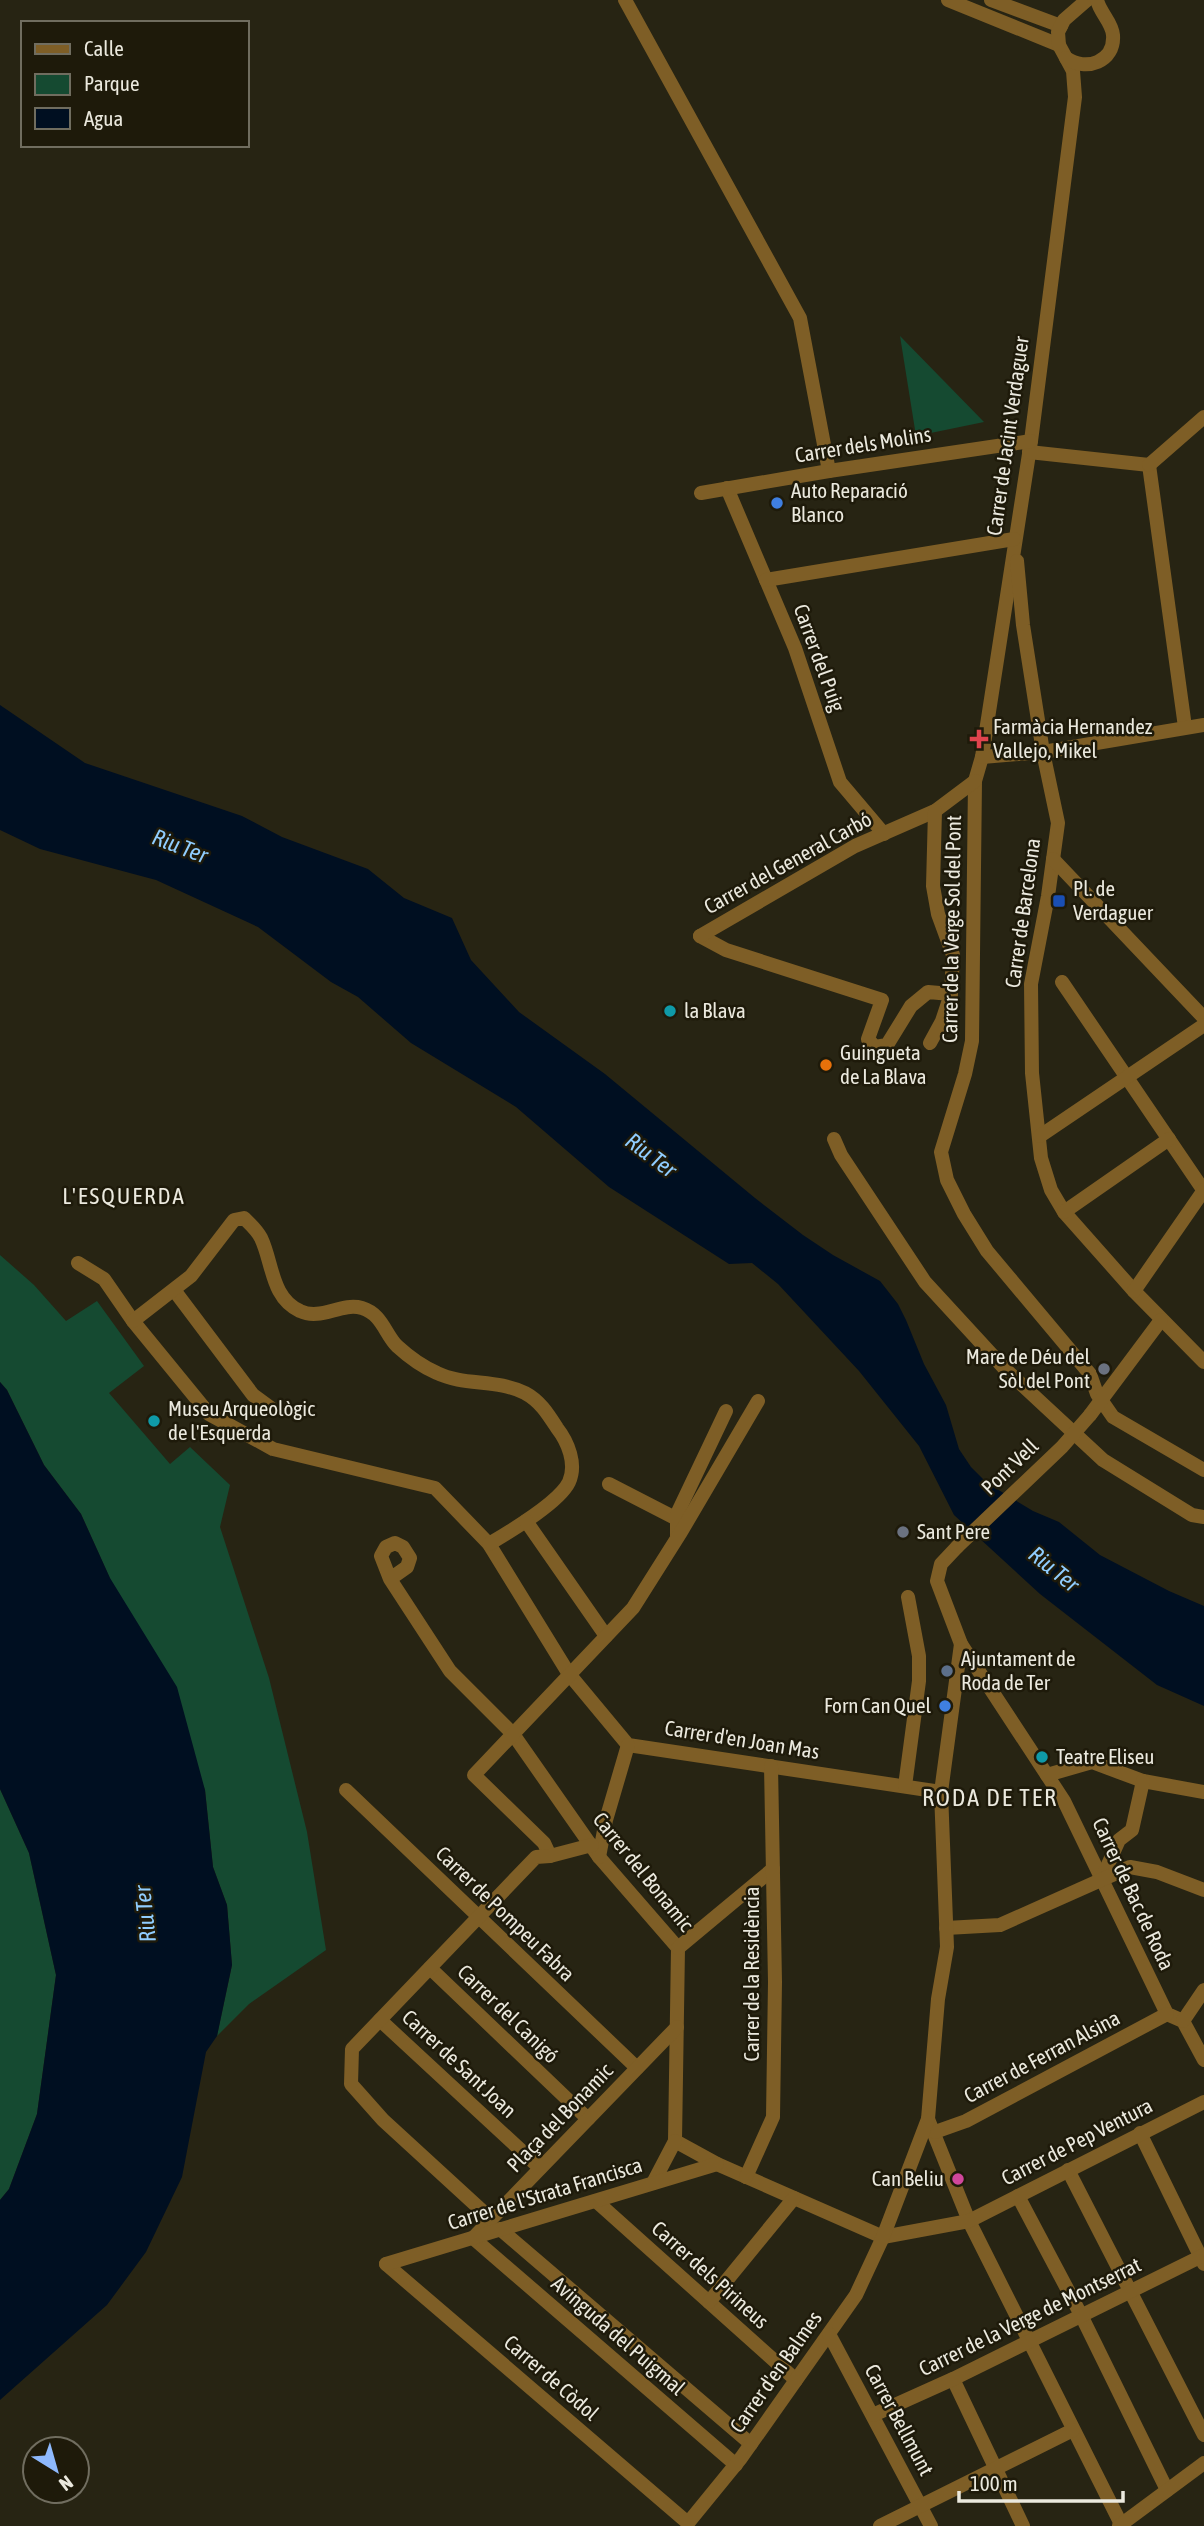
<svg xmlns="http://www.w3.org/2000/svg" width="1204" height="2526" font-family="'Asap Condensed',sans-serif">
	<rect width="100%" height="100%" fill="#272413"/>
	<!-- green -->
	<g fill="#154a31">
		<polygon points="900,336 984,422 916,436"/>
		<polygon points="0,1255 34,1285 66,1321 97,1301 144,1366 109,1393 170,1464 190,1447 230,1485 220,1527 269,1678 307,1832 326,1950 249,2004 217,2036 232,1965 227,1905 213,1867 205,1790 81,1514 44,1465 7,1390 0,1382"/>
		<polygon points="0,1789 29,1853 56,1975 37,2114 9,2189 0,2200"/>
	</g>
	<!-- water -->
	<g fill="#000f21">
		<polygon points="0,705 85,763 242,816 282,837 368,869 404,898 452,918 471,960 519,1012 605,1074 755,1198 803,1235 833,1255 880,1281 898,1304 906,1320 924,1364 946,1405 959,1449 971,1467 987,1483 1033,1511 1059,1522 1100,1555 1169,1591 1204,1606 1204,1706 1157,1685 1040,1594 954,1515 919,1446 859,1371 778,1284 752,1263 729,1264 609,1187 516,1107 411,1043 358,997 331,982 258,927 156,880 40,849 0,830"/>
		<polygon points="0,1382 7,1390 44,1465 81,1514 110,1578 177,1687 205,1790 213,1867 227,1905 232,1965 217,2036 206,2052 182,2177 146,2252 107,2305 0,2400 0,2200 9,2189 37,2114 56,1975 29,1853 0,1789"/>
	</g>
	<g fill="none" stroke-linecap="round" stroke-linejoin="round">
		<!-- minor -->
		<g stroke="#7e5e26" stroke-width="14">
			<polyline points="625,0 800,318 829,471"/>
			<polyline points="948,0 1059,45"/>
			<polyline points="991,0 1061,26"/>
			<polyline points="1087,0 1064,20 1058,32 1059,45 1073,71 1075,97 1031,441 982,757 975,781 972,1041 965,1074 941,1152 947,1180 964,1214 987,1251 1090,1374 1097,1394 1113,1417 1204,1470"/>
			<path d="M1066,58C1086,72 1115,62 1113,35C1112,22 1100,13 1097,0"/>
			<polyline points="1029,452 1149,465 1185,727"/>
			<polyline points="1149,465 1204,417"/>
			<polyline points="727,488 795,648 840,782 884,834"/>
			<polyline points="701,493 829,471 1031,441"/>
			<polyline points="1017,561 1023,625 1043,752 1058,823 1048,896 1031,984 1032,1073 1041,1158 1051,1190 1064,1212 1134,1291 1204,1362"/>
			<polyline points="766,580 1014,539"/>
			<polyline points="982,757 1043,752 1204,725"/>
			<polyline points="1053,859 1204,1018"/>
			<polyline points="700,936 726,950 882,1000 868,1039 875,1047 887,1045 911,1006 928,992 951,994"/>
			<polyline points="700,936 855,846 935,811 975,781"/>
			<polyline points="1062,982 1204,1191"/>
			<polyline points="930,1043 942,1021 951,994 953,955 938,914 933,886 935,811"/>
			<polyline points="1040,1136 1204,1025"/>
			<polyline points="834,1139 841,1155 925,1282 1005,1369 1103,1460 1192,1515 1204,1517"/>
			<polyline points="1064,1212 1169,1139"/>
			<polyline points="78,1263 104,1279 133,1321 209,1414 273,1449 435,1488 489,1544 569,1674 628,1745 941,1792"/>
			<polyline points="174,1290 253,1395 272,1409"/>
			<polyline points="1134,1291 1204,1190"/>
			<path d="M133,1321L191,1276L234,1220L244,1218C250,1224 257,1230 261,1238C273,1263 271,1298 300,1311C321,1321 341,1302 362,1308C382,1314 385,1334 397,1346C409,1357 423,1367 437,1373C464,1386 497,1379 525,1393C540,1401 548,1414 557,1428C568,1442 577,1464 569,1482C559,1503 509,1532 489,1544"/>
			<polyline points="1090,1415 1161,1320"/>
			<polyline points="609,1484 677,1519"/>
			<polyline points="526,1521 606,1636"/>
			<polyline points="677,1536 677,1514 726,1411"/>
			<polyline points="957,1547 941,1564 937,1581 961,1644 1064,1801 1167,2014 1183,2021 1204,2060"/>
			<polyline points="390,1579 381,1556 386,1547 395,1543 403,1547 410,1558 407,1567 390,1579 450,1671 513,1734 599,1857 678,1948 675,2141 717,2164 883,2237"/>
			<polyline points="1047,1775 1092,1762 1143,1781 1204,1792"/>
			<polyline points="905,1786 919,1681 919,1656 908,1597"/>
			<polyline points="346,1790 637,2068"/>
			<polyline points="550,1856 544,1843 474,1775 633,1608 681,1532 758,1401"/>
			<polyline points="599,1857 606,1820 628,1745"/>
			<polyline points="1102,1878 1119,1840 1132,1830 1143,1781"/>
			<polyline points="946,1928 1000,1925 1130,1867 1157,1872 1204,1890"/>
			<polyline points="678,1948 773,1869"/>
			<polyline points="430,1968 588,2119"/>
			<polyline points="380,2020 540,2168"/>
			<polyline points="1183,2021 1204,1990"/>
			<polyline points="677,2027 473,2238 736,2465"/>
			<polyline points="928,2119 969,2221 1122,2526"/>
			<polyline points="935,2132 966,2121 1167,2014"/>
			<polyline points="1140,2133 1204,2264"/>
			<polyline points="1068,2170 1204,2435"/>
			<polyline points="746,2177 773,2117 775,1982 771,1766"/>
			<polyline points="653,2183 675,2141"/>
			<polyline points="1018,2196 1081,2315 1167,2490"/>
			<polyline points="596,2201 796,2380"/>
			<polyline points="491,2219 383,2120 351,2084 352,2049 536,1857 550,1856 592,1845"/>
			<polyline points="500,2229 751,2444"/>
			<polyline points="883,2237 969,2221 1204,2102"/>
			<polyline points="386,2264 688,2523 741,2458 856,2295 883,2237 928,2119 938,1999 947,1947 941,1792 961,1644"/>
			<polyline points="386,2264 717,2164"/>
			<polyline points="709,2302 794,2198"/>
			<polyline points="829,2334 931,2526"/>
			<polyline points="953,2379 1023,2526"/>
			<polyline points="873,2415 953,2379 1204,2255"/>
			<polyline points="880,2526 1073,2430"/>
			<polyline points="1119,2526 1204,2463"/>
		</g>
		<!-- minor-bridge -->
		<polyline stroke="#7e5e26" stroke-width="14" points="957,1547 1062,1447 1090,1415"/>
	</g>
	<!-- markers -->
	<g fill="#3f7fe0" stroke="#1e1a0a" stroke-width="2.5">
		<circle cx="777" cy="503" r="7"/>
		<circle cx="945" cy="1706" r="7"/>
	</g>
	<path fill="#e0444e" stroke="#1e1a0a" stroke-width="2.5" d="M975.5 728.5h7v7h7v7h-7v7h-7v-7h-7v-7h7z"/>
	<rect fill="#1a4fb4" stroke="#1e1a0a" stroke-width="2.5" x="1052" y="894" width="14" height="14" rx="3.5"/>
	<g fill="#0f9aa8" stroke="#1e1a0a" stroke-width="2.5">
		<circle cx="670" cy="1011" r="7"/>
		<circle cx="154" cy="1421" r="7"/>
		<circle cx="1042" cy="1757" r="7"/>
	</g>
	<circle fill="#e8710a" stroke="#1e1a0a" stroke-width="2.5" cx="826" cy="1065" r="7"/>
	<g fill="#6b7280" stroke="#1e1a0a" stroke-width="2.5">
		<circle cx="1104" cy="1369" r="7"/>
		<circle cx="903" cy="1532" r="7"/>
	</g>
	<circle fill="#5c6f8a" stroke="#1e1a0a" stroke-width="2.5" cx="947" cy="1671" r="7"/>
	<circle fill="#d1479c" stroke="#1e1a0a" stroke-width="2.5" cx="958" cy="2179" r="7"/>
	<g text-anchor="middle" stroke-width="5" stroke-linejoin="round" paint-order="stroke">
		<!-- street labels -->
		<g font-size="21" fill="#ebe9de" stroke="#1e1a0a">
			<text transform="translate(1008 436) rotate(-82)" y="7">Carrer de Jacint Verdaguer</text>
			<text transform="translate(863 445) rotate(-9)" y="7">Carrer dels Molins</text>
			<text transform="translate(819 658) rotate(70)" y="7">Carrer del Puig</text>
			<text transform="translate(788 863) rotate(-29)" y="7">Carrer del General Carbó</text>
			<text transform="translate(1023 913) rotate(-82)" y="7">Carrer de Barcelona</text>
			<text transform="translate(952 929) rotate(-89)" y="7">Carrer de la Verge Sol del Pont</text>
			<text transform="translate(1010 1467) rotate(-44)" y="7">Pont Vell</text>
			<text transform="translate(742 1740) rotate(9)" y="7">Carrer d'en Joan Mas</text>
			<text transform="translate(643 1872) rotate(51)" y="7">Carrer del Bonamic</text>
			<text transform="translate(1133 1894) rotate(65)" y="7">Carrer de Bac de Roda</text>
			<text transform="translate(505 1914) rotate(44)" y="7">Carrer de Pompeu Fabra</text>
			<text transform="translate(752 1974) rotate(-90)" y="7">Carrer de la Residència</text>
			<text transform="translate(508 2014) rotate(44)" y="7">Carrer del Canigó</text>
			<text transform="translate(1042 2057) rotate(-28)" y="7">Carrer de Ferran Alsina</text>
			<text transform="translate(459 2064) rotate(43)" y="7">Carrer de Sant Joan</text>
			<text transform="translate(560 2118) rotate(-46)" y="7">Plaça del Bonamic</text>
			<text transform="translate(1077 2142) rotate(-27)" y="7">Carrer de Pep Ventura</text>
			<text transform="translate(545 2194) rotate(-17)" y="7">Carrer de l'Strata Francisca</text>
			<text transform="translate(710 2275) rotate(42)" y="7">Carrer dels Pirineus</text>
			<text transform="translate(1030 2317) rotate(-26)" y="7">Carrer de la Verge de Montserrat</text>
			<text transform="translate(618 2336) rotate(41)" y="7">Avinguda del Puigmal</text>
			<text transform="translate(776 2372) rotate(-55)" y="7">Carrer d'en Balmes</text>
			<text transform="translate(551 2378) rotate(41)" y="7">Carrer de Còdol</text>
			<text transform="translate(899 2420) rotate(62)" y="7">Carrer Bellmunt</text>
		</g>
		<!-- poi labels -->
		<g font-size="21" fill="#ebe9de" stroke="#1e1a0a" text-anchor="start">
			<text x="791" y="498">Auto Reparació<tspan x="791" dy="24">Blanco</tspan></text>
			<text x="993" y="734">Farmàcia Hernandez<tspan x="993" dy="24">Vallejo, Mikel</tspan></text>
			<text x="1073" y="896">Pl. de<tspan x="1073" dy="24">Verdaguer</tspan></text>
			<text x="684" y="1018">la Blava</text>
			<text x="840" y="1060">Guingueta<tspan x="840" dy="24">de La Blava</tspan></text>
			<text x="1090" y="1364" text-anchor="end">Mare de Déu del<tspan x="1090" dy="24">Sòl del Pont</tspan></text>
			<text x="168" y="1416">Museu Arqueològic<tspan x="168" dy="24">de l'Esquerda</tspan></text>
			<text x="917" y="1539">Sant Pere</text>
			<text x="961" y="1666">Ajuntament de<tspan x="961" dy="24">Roda de Ter</tspan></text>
			<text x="931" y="1713" text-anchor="end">Forn Can Quel</text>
			<text x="1056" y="1764">Teatre Eliseu</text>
			<text x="944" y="2186" text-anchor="end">Can Beliu</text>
		</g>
		<!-- water labels -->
		<g font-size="23" font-style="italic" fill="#90cdfe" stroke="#1e1a0a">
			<text transform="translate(180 846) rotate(21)" y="8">Riu Ter</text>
			<text transform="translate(651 1155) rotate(37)" y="8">Riu Ter</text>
			<text transform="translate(1054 1569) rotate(39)" y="8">Riu Ter</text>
			<text transform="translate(145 1914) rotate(-96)" y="8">Riu Ter</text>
		</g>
		<!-- neighbourhood labels -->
		<g font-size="23" letter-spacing="2" fill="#ebe9de" stroke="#1e1a0a">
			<text x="124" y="1204">L'ESQUERDA</text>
		</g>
		<!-- quarter labels -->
		<g font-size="24" letter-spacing="2" fill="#ebe9de" stroke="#1e1a0a">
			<text x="990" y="1806">RODA DE TER</text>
		</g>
	</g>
	<!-- legend -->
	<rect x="21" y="21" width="228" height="126" fill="#1e1a0a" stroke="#706d5f" stroke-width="2"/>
	<rect x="35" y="44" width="35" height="10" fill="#7e5e26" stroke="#706d5f" stroke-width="2"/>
	<text x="84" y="56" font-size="21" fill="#ebe9de">Calle</text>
	<rect x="35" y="74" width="35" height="21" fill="#154a31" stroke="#706d5f" stroke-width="2"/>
	<text x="84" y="91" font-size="21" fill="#ebe9de">Parque</text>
	<rect x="35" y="108" width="35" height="21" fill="#000f21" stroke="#706d5f" stroke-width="2"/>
	<text x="84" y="126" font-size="21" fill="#ebe9de">Agua</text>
	<!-- north arrow -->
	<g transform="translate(56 2470) rotate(143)"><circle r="33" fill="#1e1a0a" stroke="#706d5f" stroke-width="2"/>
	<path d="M0-5L12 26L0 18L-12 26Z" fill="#8eb9fd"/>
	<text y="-10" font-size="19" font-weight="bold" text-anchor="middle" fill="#ebe9de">N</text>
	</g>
	<!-- scale -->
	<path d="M959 2491v10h164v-10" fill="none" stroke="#ebe9de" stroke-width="3.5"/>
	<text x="970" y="2491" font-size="21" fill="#ebe9de" stroke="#1e1a0a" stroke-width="5" paint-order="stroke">100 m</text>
</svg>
